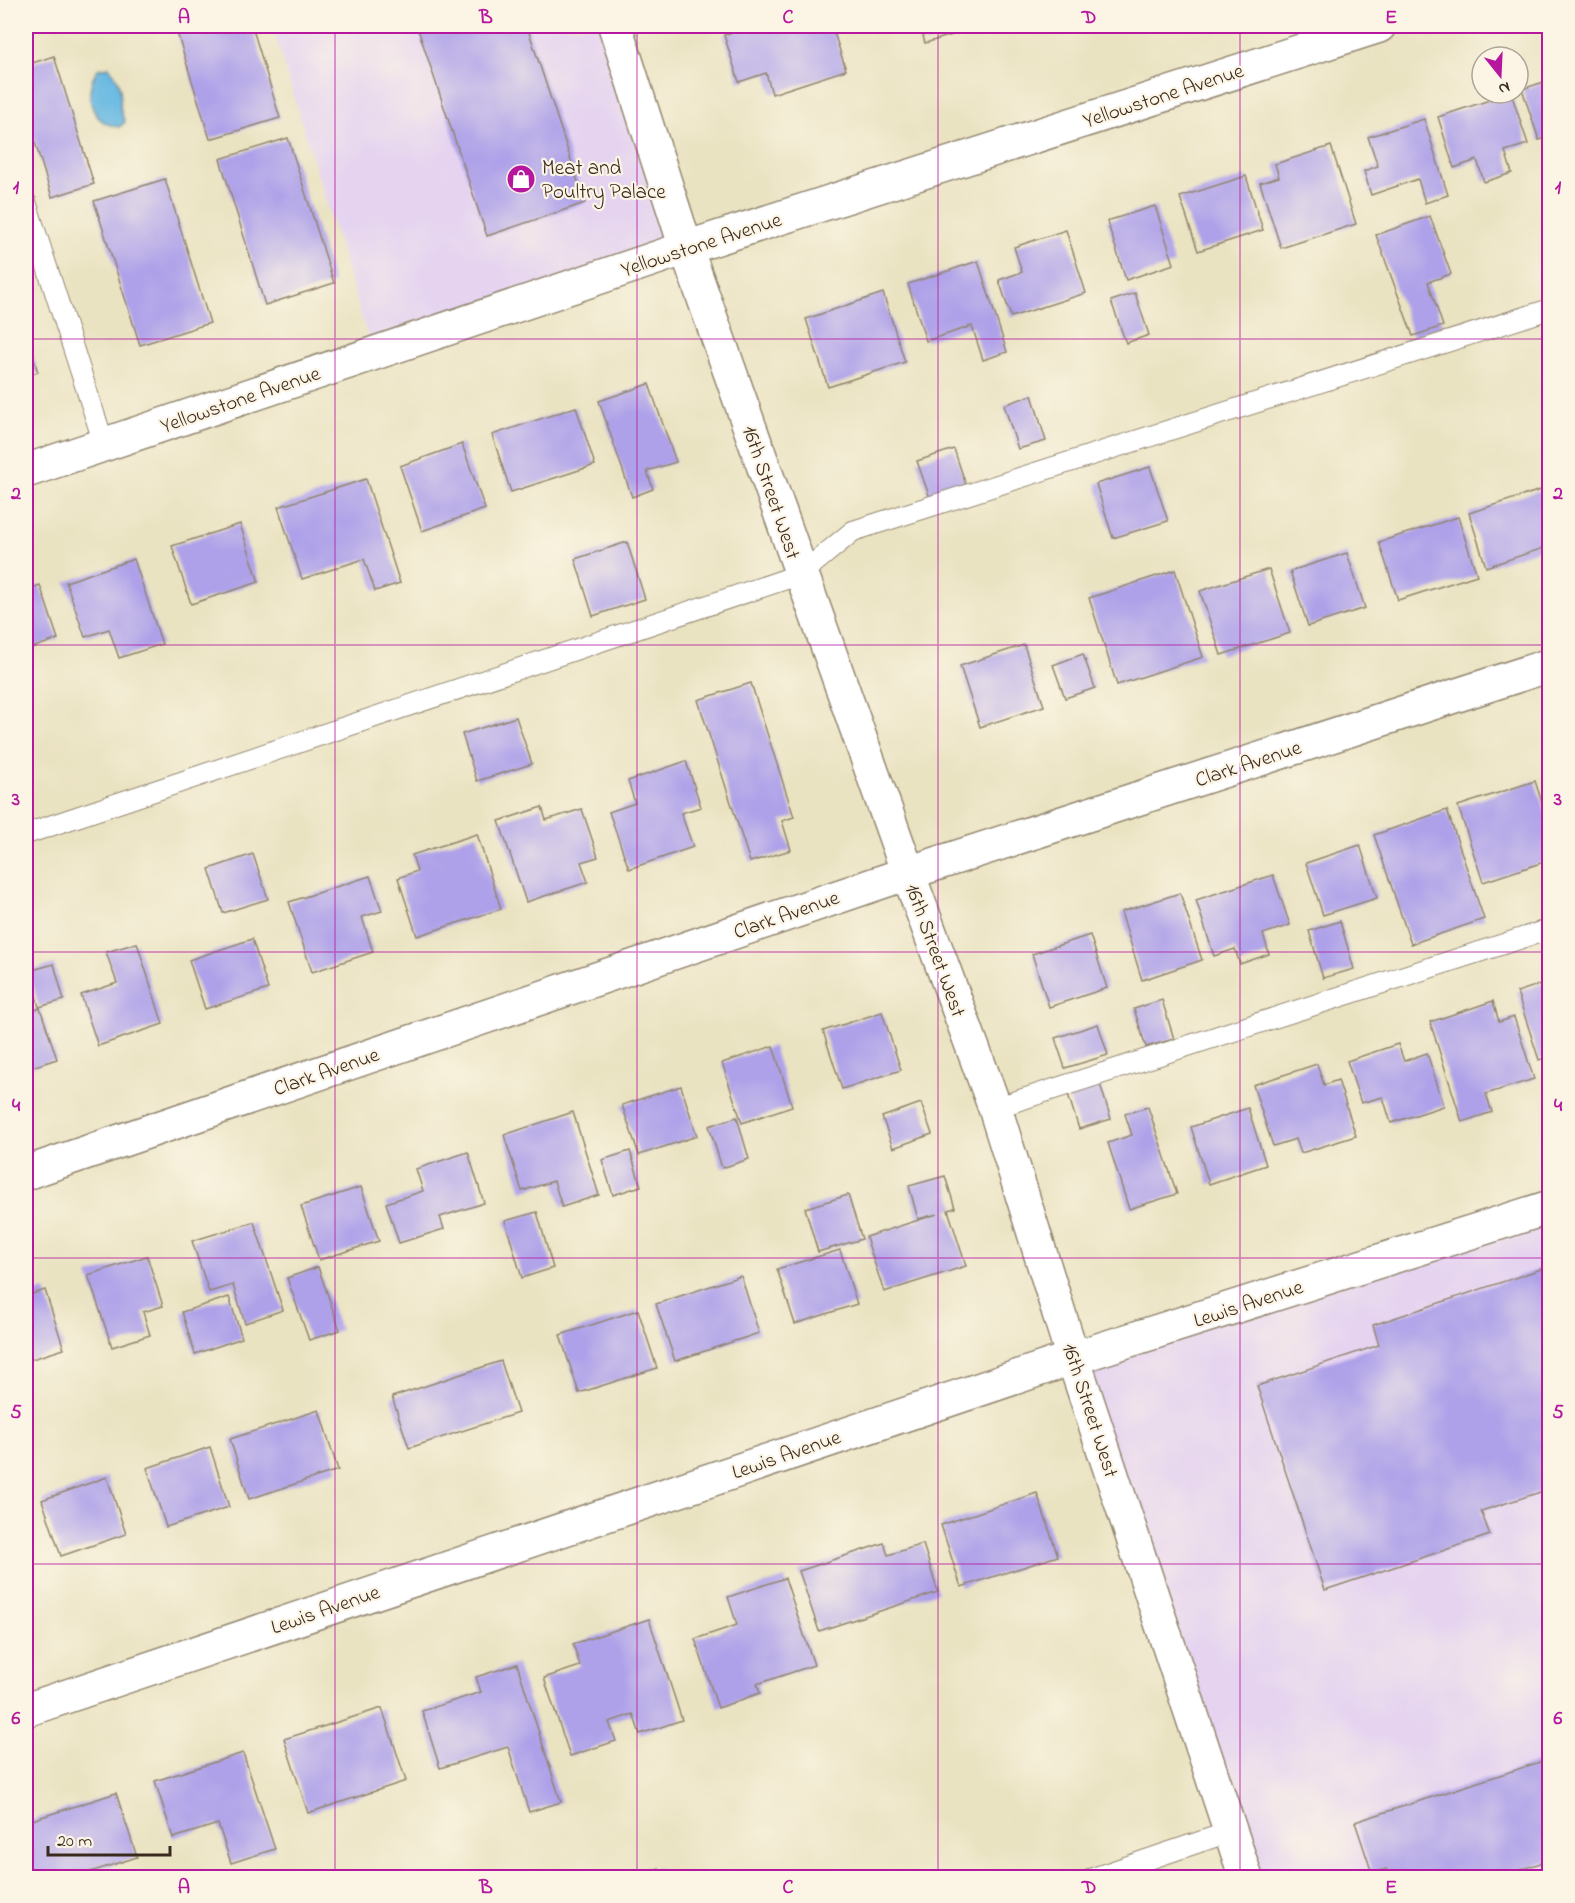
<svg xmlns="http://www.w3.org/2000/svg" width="1575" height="1903" font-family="'Indie Flower',sans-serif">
	<rect width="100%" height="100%" fill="#fcf5e5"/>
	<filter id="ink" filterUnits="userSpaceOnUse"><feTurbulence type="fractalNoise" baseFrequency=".0167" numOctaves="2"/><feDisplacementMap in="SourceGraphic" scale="12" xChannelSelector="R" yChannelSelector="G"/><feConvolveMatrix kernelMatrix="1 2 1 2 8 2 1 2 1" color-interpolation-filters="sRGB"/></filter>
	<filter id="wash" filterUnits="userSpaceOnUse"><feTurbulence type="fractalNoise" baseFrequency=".008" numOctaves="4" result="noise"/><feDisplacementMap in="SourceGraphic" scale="24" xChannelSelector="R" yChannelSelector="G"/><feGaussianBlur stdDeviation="1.35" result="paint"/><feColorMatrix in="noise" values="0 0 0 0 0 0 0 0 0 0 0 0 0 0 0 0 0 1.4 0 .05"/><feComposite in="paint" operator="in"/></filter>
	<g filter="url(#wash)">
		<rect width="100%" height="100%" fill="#eae3c2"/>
		<!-- built -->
		<g fill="#e5d3f0">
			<polygon points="272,26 616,26 686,248 373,354"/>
			<polygon points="1549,1205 1549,1877 1246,1877 1073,1358"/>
		</g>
		<!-- water -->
		<path fill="#66b8e2" stroke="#507180" stroke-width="1.5" d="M109,67C114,73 119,80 120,89C122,103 117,106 125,122L119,127C89,123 83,92 98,69Z"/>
		<g id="blocks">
			<!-- building -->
			<g fill="#aea1e9">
				<polygon points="175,26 252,26 280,118 210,139"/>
				<polygon points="417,26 527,26 585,203 487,236"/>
				<polygon points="752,26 832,26 846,70 772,94 766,73 739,82 724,35"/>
				<polygon points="920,26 983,26 925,43"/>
				<polygon points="54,56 94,184 52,197 26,114 26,65"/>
				<polygon points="1550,80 1550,137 1539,140 1522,89"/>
				<polygon points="1511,93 1528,144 1505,151 1512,173 1484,182 1477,160 1454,168 1438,117"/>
				<polygon points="1424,119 1448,195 1425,203 1418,179 1371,195 1364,171 1378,166 1368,137"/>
				<polygon points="288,138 334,283 265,305 220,159"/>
				<polygon points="1331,146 1356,224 1281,248 1260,183 1279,177 1275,164"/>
				<polygon points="1246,176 1263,230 1198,251 1180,197"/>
				<polygon points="165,179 210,323 140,345 94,201"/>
				<polygon points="1155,206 1174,264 1126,280 1107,221"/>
				<polygon points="1430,216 1451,274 1428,282 1443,326 1413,336 1376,235"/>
				<polygon points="1066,230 1086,293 1011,317 999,280 1022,272 1014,247"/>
				<polygon points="978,261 1007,352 983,360 972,326 926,341 908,284"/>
				<polygon points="883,293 905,362 828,387 806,319"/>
				<polygon points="1135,293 1149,335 1126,343 1111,301"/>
				<polygon points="26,335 38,372 26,376"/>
				<polygon points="649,384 676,462 647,471 653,489 632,497 599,401"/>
				<polygon points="1032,395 1046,441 1018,449 1004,405"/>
				<polygon points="576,407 595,465 511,492 492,435"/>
				<polygon points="462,444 485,509 422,531 400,466"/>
				<polygon points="954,449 967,488 931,501 917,461"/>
				<polygon points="1150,467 1168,521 1113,538 1096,484"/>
				<polygon points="366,479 400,583 375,591 364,559 302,579 278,507"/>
				<polygon points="1547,488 1550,494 1550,546 1486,567 1469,513"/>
				<polygon points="1458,517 1477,575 1398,600 1379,542"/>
				<polygon points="240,524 259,582 191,604 172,546"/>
				<polygon points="627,542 645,599 593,616 575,559"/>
				<polygon points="1347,553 1365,608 1308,626 1290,571"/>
				<polygon points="134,559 162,644 119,658 109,629 85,637 66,582"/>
				<polygon points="1269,569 1290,633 1221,655 1200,591"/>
				<polygon points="1175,570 1203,657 1117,685 1089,598"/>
				<polygon points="40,585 58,639 26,650 26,590"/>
				<polygon points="1024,645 1044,706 980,727 960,666"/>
				<polygon points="1083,654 1095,688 1065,698 1053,665"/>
				<polygon points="751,683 794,817 782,821 791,850 750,862 698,700"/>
				<polygon points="516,717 532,764 477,781 462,734"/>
				<polygon points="686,761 701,807 681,813 693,847 629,869 609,812 635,803 628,781"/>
				<polygon points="1535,781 1550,827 1550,860 1483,882 1458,806"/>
				<polygon points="542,807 546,820 582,809 598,857 581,862 588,882 526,902 499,821"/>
				<polygon points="1447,810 1484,919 1411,944 1374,835"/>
				<polygon points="477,834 501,909 417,936 398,878 417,871 412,855"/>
				<polygon points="1360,845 1377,898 1323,915 1306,863"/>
				<polygon points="253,854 268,899 223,913 209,869"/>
				<polygon points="1273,875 1290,925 1263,934 1269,954 1240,964 1235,949 1214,956 1196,900"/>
				<polygon points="370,876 382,911 362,917 373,952 312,972 289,902"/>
				<polygon points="1180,893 1202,960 1142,980 1121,912"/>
				<polygon points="1340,921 1354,969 1323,978 1309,931"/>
				<polygon points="1090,935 1107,988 1049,1007 1032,954"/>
				<polygon points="252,939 268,989 205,1009 189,960"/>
				<polygon points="137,943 163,1024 98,1046 81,995 117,983 106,952"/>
				<polygon points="54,964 64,1000 39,1007 29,971"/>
				<polygon points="1550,981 1550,1056 1539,1060 1517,992"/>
				<polygon points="1162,1000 1174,1039 1146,1047 1134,1009"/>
				<polygon points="1493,1001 1499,1022 1514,1017 1534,1079 1486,1094 1492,1112 1462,1122 1430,1022"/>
				<polygon points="40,1008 57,1059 26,1069 26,1013"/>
				<polygon points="882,1012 901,1070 842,1089 823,1031"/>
				<polygon points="1098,1024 1108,1055 1065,1068 1055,1038"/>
				<polygon points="1398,1044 1404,1061 1427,1053 1444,1106 1391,1123 1383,1097 1361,1103 1347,1061"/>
				<polygon points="773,1046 792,1106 742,1123 722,1063"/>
				<polygon points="1317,1064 1324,1085 1338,1080 1356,1136 1301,1153 1296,1139 1273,1146 1253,1085"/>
				<polygon points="1100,1084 1111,1119 1079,1129 1068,1094"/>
				<polygon points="681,1086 697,1136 639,1155 622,1105"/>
				<polygon points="921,1103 932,1134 893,1148 882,1117"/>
				<polygon points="1148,1107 1177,1194 1129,1209 1108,1143 1132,1135 1125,1114"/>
				<polygon points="1248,1108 1266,1165 1209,1184 1191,1127"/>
				<polygon points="573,1112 599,1195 562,1207 554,1181 522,1191 504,1135"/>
				<polygon points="737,1117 749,1159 722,1168 709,1126"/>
				<polygon points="630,1151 641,1186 613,1195 602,1160"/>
				<polygon points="468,1152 484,1203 440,1217 444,1229 399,1243 386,1203 423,1191 416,1169"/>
				<polygon points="945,1176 955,1208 948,1210 966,1266 884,1292 866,1237 937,1214 918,1219 909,1186"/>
				<polygon points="361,1187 379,1241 319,1260 301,1206"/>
				<polygon points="848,1195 862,1239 818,1252 805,1208"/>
				<polygon points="537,1212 553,1268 522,1278 505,1221"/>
				<polygon points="254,1222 283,1310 245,1323 233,1285 209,1292 192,1241"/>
				<polygon points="840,1250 857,1304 795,1324 777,1269"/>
				<polygon points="147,1256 163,1306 143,1312 150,1335 112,1347 88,1275"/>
				<polygon points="318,1267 340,1330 309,1340 287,1278"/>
				<polygon points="1544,1268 1550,1284 1550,1489 1481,1511 1490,1535 1325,1590 1257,1386 1379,1345 1373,1325"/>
				<polygon points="741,1276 759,1333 675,1361 656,1304"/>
				<polygon points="45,1290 64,1349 26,1361 26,1296"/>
				<polygon points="229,1297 242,1338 195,1354 182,1312"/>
				<polygon points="638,1310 657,1368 579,1393 560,1335"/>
				<polygon points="501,1361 518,1413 409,1448 392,1397"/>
				<polygon points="319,1410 338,1470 249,1499 230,1439"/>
				<polygon points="210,1447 229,1507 166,1527 147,1468"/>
				<polygon points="107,1477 126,1534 61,1556 42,1500"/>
				<polygon points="1037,1493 1058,1556 961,1587 941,1525"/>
				<polygon points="884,1543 888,1555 923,1544 938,1592 819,1631 799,1571"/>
				<polygon points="785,1578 814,1665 757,1684 760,1693 718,1708 695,1639 737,1625 728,1597"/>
				<polygon points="649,1619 682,1720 640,1734 633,1714 609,1722 616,1741 570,1756 544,1678 580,1666 573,1644"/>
				<polygon points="517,1664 561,1802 529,1812 508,1747 440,1768 422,1711 481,1692 476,1677"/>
				<polygon points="382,1708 406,1781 308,1813 284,1739"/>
				<polygon points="243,1753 275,1849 231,1863 218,1824 173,1838 155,1781"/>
				<polygon points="1550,1754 1550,1860 1495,1878 1389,1878 1387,1869 1372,1873 1355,1822 1546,1760 1545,1755"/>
				<polygon points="116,1793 137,1857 72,1878 33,1878 26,1855 26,1822"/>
				<polygon points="659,1868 662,1878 630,1878 630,1877"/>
			</g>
		</g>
	</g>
	<g filter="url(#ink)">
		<use href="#blocks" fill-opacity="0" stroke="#928670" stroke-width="1.5"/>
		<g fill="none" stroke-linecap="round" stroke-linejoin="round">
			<!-- service casing -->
			<g stroke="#928670" stroke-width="22">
				<g id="service">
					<polyline points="26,202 104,444"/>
					<polyline points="26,834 801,574 853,531 1550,309"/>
					<polyline points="995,1108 1550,929"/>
					<polyline points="1093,1878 1232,1831"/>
				</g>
			</g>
			<!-- minor casing -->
			<g stroke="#928670" stroke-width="36">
				<g id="minor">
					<polyline points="26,471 686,248 1379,26"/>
					<polyline points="26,1173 908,873 1550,665"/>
				</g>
			</g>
			<!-- tertiary casing -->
			<g stroke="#928670" stroke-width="36">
				<g id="tertiary">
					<polyline points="615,26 686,248 908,873 995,1108 1073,1358 1246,1878"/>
					<polyline points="26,1710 1073,1358 1550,1207"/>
				</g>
			</g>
			<!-- service -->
			<use href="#service" stroke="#fff" stroke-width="20"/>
			<!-- minor -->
			<use href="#minor" stroke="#fff" stroke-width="33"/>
			<!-- tertiary -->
			<use href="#tertiary" stroke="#fff" stroke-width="33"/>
		</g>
	</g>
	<!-- grid -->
	<path fill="none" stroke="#b5179e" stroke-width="1.5" stroke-opacity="0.55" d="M335,26V1878M637,26V1878M938,26V1878M1240,26V1878M26,339H1550M26,645H1550M26,952H1550M26,1258H1550M26,1564H1550"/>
	<!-- icons -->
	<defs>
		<g id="shop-disc" transform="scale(1.5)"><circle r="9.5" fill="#b5179e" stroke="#fcf5e5"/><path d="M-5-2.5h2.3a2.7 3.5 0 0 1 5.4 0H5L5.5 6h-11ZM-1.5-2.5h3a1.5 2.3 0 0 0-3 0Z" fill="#fff"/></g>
	</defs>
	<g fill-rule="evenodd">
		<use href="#shop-disc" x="521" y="179"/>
	</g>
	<g text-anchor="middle" stroke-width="4.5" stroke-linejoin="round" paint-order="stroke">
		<!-- street labels -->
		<g font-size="21" fill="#3b2a1e" stroke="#fcf5e5">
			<text transform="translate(1163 95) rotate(-18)" y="7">Yellowstone Avenue</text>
			<text transform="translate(701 244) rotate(-18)" y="7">Yellowstone Avenue</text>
			<text transform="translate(240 399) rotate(-19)" y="7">Yellowstone Avenue</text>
			<text transform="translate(772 492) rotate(71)" y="7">16th Street West</text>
			<text transform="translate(1248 763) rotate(-18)" y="7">Clark Avenue</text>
			<text transform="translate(786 914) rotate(-19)" y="7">Clark Avenue</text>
			<text transform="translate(936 950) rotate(70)" y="7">16th Street West</text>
			<text transform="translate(326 1071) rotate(-19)" y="7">Clark Avenue</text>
			<text transform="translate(1248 1303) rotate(-18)" y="7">Lewis Avenue</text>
			<text transform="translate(1091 1410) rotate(72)" y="7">16th Street West</text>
			<text transform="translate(786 1454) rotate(-19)" y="7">Lewis Avenue</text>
			<text transform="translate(325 1609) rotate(-19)" y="7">Lewis Avenue</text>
		</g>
		<!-- poi labels -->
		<g font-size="21" fill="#3b2a1e" stroke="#fcf5e5" text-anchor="start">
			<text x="542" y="174">Meat and<tspan x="542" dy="24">Poultry Palace</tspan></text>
		</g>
	</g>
	<!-- margin -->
	<rect width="1575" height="1903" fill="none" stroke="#fcf5e5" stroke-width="66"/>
	<!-- north arrow -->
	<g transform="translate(1500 75) rotate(162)"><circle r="28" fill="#fcf5e5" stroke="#afa495" stroke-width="1.5"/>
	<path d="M0-4.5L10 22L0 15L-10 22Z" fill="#b5179e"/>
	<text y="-9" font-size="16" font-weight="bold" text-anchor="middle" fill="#3b2a1e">N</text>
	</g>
	<!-- scale -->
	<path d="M48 1846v9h122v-9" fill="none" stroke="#3b2a1e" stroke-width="3"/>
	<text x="57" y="1846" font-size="18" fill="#3b2a1e" stroke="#fcf5e5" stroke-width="4.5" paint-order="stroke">20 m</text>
	<rect x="33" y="33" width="1509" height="1837" fill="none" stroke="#b5179e" stroke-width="2"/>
	<g font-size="20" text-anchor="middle" font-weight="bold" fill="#b5179e">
		<text x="184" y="23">A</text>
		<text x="486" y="23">B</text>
		<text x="788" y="23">C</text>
		<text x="1089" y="23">D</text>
		<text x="1391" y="23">E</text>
		<text x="16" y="193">1</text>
		<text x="1558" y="193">1</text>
		<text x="16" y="499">2</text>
		<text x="1558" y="499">2</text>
		<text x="16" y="805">3</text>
		<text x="1558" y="805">3</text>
		<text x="16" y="1111">4</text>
		<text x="1558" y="1111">4</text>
		<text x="16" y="1418">5</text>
		<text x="1558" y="1418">5</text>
		<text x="16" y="1724">6</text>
		<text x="1558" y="1724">6</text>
		<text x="184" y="1893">A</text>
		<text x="486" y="1893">B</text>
		<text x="788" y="1893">C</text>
		<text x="1089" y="1893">D</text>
		<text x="1391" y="1893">E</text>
	</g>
</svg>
